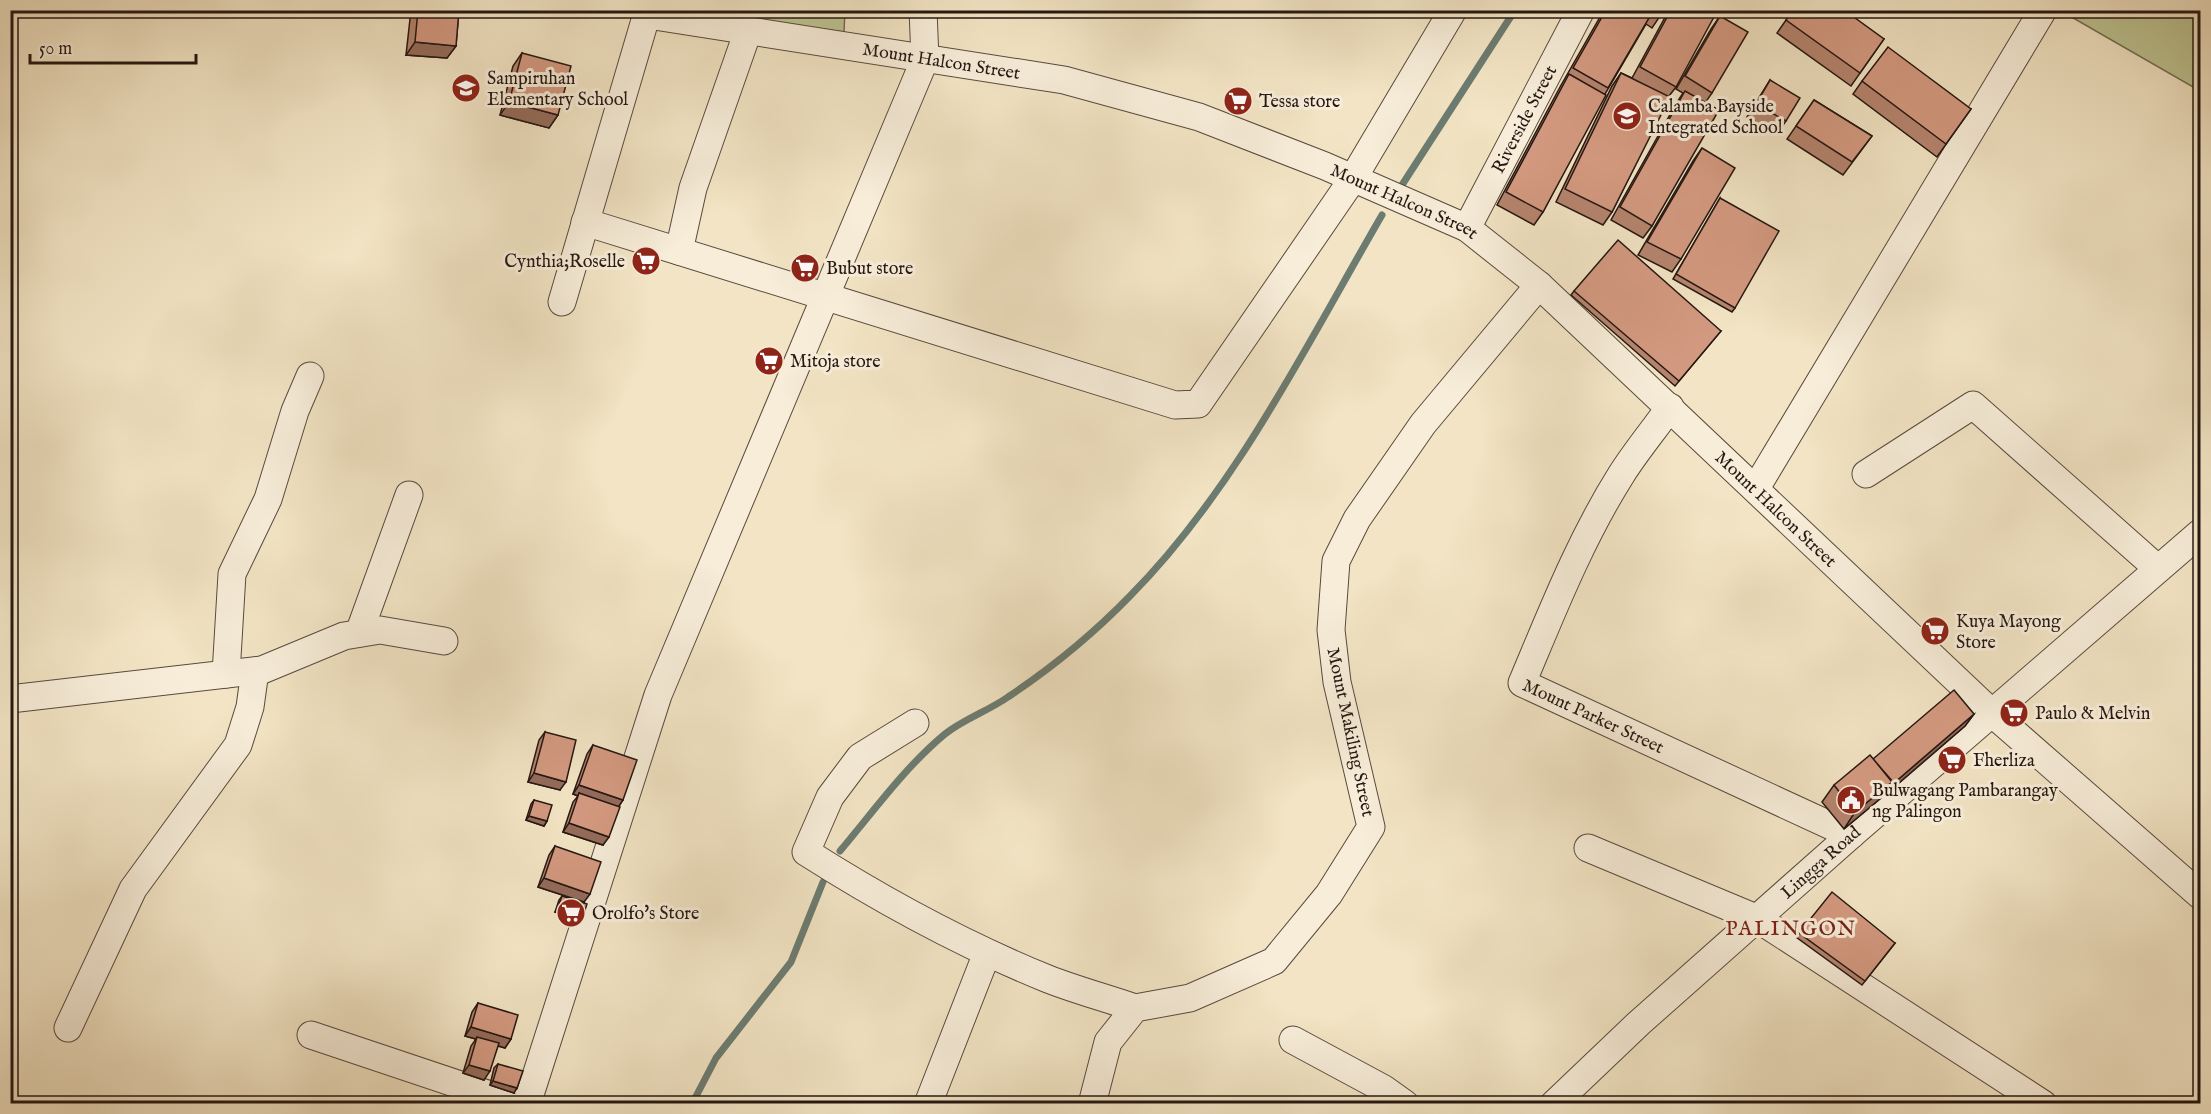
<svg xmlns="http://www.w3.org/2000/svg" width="2211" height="1114" font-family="'IM FELL English',serif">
	<rect width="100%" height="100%" fill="#f2e4c4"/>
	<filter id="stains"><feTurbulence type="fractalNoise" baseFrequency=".00333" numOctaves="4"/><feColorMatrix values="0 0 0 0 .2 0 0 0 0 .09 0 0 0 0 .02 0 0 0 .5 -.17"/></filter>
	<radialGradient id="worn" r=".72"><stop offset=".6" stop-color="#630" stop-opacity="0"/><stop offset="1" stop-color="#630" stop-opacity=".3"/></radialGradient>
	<!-- green -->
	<g fill="#bdc492" stroke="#716e52" stroke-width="1.5">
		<polygon points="716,10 845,11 844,32 716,14"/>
		<polygon points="2061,11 2200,11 2200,91"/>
	</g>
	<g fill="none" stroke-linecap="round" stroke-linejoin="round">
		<!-- stream -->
		<g stroke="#6c7c71" stroke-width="7">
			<polyline points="1402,185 1515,10"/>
			<path d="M840,851C873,812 905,767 945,734C964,719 988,711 1008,697C1050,669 1095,632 1130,596C1236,489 1307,344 1382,215"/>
			<polyline points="692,1104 716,1058 791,962 823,882"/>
		</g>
		<!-- minor casing -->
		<g stroke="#584a3e" stroke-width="29">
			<g id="minor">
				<path id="s1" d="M648,15L1064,80L1199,117L1325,166L1467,228L1539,285L1993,714L2200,895"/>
				<polyline points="585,222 1175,405 1198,404 1352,180 1453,10"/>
				<path id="s2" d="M1467,228L1581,10"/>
				<polyline points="679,251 693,188 748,31"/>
				<polyline points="562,302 648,10"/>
				<path id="s3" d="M1670,407C1654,430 1636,451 1621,475C1580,540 1552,612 1522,683L1851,835"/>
				<polyline points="1866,474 1973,405 2157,568"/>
				<polyline points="1756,488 2043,10"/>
				<polyline points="359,633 409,495"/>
				<polyline points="226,674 232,574 268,499 295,411 310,376"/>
				<polyline points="10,699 262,670 344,636 380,630 444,641"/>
				<path d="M915,723L860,757L830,797L806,852C883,901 964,945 1048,979C1076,990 1106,998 1135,1008"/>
				<polyline points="1588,848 1758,919 2043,1104"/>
				<polyline points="68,1028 133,889 238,745 250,707 255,671"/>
				<polyline points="311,1035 517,1104"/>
				<polyline points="1293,1040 1384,1089 1405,1104"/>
				<polyline points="527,1104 658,695 925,59 923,10"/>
				<polyline points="928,1104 987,953"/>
				<polyline points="1092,1104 1108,1042 1135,1008 1190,998 1274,961 1329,894 1371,827 1337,682 1331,630 1336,561 1357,519 1423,424 1539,285"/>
				<path id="s4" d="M1554,1104L1639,1023L1851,835L2200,533"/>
			</g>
		</g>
		<!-- minor -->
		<use href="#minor" stroke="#f7edd9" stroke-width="27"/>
	</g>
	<!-- wall -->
	<g fill="#b5846e" stroke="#251712" stroke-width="1.5">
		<polygon points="411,10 459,10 456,46 447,58 406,55"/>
		<polygon points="1604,10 1664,10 1652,28 1646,24 1605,94 1543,212 1534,225 1497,205 1560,87"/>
		<polygon points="1669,10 1707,10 1676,87 1669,96 1612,212 1603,225 1556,202 1612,86 1621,73 1632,78"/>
		<polygon points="1741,10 1752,10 1748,15"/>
		<polygon points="1793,10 1884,39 1851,86 1777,33"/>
		<polygon points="1720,16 1712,93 1705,103 1652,226 1643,238 1611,220 1676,104 1683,93 1676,89 1711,29"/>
		<polygon points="522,53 558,115 549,128 500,115 513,66"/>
		<polygon points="1770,80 1786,121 1777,134 1747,117"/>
		<polygon points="1862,81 1971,109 1937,157 1853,94"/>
		<polygon points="1814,100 1872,136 1843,175 1787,139"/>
		<polygon points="1702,148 1681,259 1672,272 1638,255 1693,161"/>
		<polygon points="1720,198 1735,308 1732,312 1673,279"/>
		<polygon points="1574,291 1721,331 1675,386 1571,295"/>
		<polygon points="1974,714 1965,726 1885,795 1883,794 1881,798 1844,829 1822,802 1834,785 1873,759"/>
		<polygon points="545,732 560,790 528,782 539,740"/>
		<polygon points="593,745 623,800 619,806 603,845 563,832 573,802 578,796 573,794 587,754"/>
		<polygon points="534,800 547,821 544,826 526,820 531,804"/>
		<polygon points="555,846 584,902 538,887 549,855"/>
		<polygon points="562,896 583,916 580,920 555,912 559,900"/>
		<polygon points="1799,933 1895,943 1862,985 1796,937"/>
		<polygon points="478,1003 511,1039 505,1048 498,1046 484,1080 463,1073 471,1046 476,1039 465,1036 472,1012"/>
		<polygon points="498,1064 514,1093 490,1085 494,1068"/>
	</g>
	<!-- shaded-wall -->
	<g fill="#946b5a" stroke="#251712" stroke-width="1.5">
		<polygon points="415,42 456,46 447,58 406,55"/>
		<polygon points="509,102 558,115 549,128 500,115"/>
		<polygon points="1974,714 1965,726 1885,795 1894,783"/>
		<polygon points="534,773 566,782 560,790 528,782"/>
		<polygon points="1892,782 1881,798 1844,829 1855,812"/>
		<polygon points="579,785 623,800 617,809 579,793 578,796 573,794"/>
		<polygon points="529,816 547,821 544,826 526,820"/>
		<polygon points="569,823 609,837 603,845 563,832"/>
		<polygon points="544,878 590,894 584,902 538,887"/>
		<polygon points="558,907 583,916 580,920 555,912"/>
		<polygon points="471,1027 511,1039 505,1048 477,1039 477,1037 476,1039 465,1036"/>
		<polygon points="469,1065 490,1071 484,1080 463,1073"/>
		<polygon points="493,1081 517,1088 514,1093 490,1085"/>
	</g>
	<!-- building -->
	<g fill="#d39980" stroke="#251712" stroke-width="1.5">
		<polygon points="418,10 459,10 456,46 415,42"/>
		<polygon points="1606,10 1635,10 1649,18 1608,88 1573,68"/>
		<polygon points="1653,10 1664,10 1661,15"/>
		<polygon points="1671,10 1707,10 1715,15 1676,87 1640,67"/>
		<polygon points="1793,10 1844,10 1884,39 1860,73 1786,20"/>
		<polygon points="1720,16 1748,32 1712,93 1685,76"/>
		<polygon points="1888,47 1971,109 1946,144 1862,81"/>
		<polygon points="522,53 571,66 558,115 509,102"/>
		<polygon points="1621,73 1670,97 1612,212 1565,189"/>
		<polygon points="1569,74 1606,95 1543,212 1506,192"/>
		<polygon points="1770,80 1800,98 1786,121 1756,104"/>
		<polygon points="1685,91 1719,110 1652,226 1620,207"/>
		<polygon points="1814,100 1872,136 1852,162 1796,126"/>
		<polygon points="1702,148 1735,168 1681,259 1647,242"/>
		<polygon points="1720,198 1779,231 1735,308 1676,274"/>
		<polygon points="1618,240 1721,331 1679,381 1574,291"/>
		<polygon points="1954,690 1974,714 1894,783 1873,759"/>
		<polygon points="545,732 576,740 566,782 534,773"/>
		<polygon points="593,745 637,760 623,800 579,785"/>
		<polygon points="1870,755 1892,782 1855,812 1834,785"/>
		<polygon points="579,793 620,807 609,837 569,823"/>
		<polygon points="534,800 552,805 547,821 529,816"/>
		<polygon points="555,846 601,862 590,894 544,878"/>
		<polygon points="1832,892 1895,943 1865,981 1799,933"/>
		<polygon points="562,896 587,904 583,916 558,907"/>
		<polygon points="478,1003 518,1015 511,1039 471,1027"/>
		<polygon points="477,1037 499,1043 490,1071 469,1065"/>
		<polygon points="498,1064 523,1071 517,1088 493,1081"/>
	</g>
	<!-- icons -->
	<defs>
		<g id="school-disc" transform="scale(1.5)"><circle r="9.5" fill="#8f2418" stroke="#f7edd9"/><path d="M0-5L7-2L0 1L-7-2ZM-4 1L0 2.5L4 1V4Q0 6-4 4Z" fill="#fff"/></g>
		<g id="supermarket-disc" transform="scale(1.5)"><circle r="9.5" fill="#8f2418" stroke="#f7edd9"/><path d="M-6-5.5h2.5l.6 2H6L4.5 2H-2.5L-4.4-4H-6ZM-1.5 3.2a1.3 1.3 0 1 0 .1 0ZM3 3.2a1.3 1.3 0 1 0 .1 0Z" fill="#fff"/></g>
		<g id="civic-disc" transform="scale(1.5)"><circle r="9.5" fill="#8f2418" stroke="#f7edd9"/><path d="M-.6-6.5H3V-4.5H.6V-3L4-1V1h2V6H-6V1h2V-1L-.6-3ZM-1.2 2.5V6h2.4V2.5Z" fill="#fff"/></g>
	</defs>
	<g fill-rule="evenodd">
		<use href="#school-disc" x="466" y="88"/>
		<use href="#supermarket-disc" x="1238" y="101"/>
		<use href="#school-disc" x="1627" y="116"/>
		<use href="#supermarket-disc" x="646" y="261"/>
		<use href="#supermarket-disc" x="805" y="268"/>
		<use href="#supermarket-disc" x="769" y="361"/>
		<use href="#supermarket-disc" x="1935" y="631"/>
		<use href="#supermarket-disc" x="2014" y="713"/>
		<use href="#supermarket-disc" x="1952" y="760"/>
		<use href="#civic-disc" x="1851" y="800"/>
		<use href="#supermarket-disc" x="571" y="913"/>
	</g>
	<g text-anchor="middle" stroke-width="6" stroke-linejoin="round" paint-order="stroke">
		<!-- street labels -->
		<g font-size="18" fill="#251712" stroke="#f7edd9">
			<text dy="6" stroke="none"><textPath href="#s1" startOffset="297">Mount Halcon Street</textPath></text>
			<text dy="6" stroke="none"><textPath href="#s2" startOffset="123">Riverside Street</textPath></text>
			<text dy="6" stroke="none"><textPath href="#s1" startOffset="783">Mount Halcon Street</textPath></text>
			<text dy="6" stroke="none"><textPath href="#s1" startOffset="1269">Mount Halcon Street</textPath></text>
			<text dy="6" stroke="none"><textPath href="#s3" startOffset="393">Mount Parker Street</textPath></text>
			<text transform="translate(1351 732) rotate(78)" y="6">Mount Makiling Street</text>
			<text dy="6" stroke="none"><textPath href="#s4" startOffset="360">Lingga Road</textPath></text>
		</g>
		<!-- poi labels -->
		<g font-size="18" fill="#251712" stroke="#f7edd9" text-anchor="start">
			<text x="487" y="84">Sampiruhan<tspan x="487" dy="21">Elementary School</tspan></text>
			<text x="1259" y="107">Tessa store</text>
			<text x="1648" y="112">Calamba Bayside<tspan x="1648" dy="21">Integrated School</tspan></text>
			<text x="625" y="267" text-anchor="end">Cynthia;Roselle</text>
			<text x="826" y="274">Bubut store</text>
			<text x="790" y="367">Mitoja store</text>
			<text x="1956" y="627">Kuya Mayong<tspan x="1956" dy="21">Store</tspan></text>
			<text x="2035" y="719">Paulo &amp; Melvin</text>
			<text x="1973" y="766">Fherliza</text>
			<text x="1872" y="796">Bulwagang Pambarangay<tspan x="1872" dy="21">ng Palingon</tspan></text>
			<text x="592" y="919">Orolfo's Store</text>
		</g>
		<!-- quarter labels -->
		<g font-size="21" letter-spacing="1.5" fill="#7a1f14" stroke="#f7edd9">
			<text x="1791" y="935">PALINGON</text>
		</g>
	</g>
	<!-- margin -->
	<rect width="2211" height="1114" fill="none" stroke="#f2e4c4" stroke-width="36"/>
	<rect x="12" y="12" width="2187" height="1090" fill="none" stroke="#251712" stroke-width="3"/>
	<rect x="18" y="18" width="2175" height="1078" fill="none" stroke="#251712" stroke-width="1.5"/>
	<!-- scale -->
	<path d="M30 54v9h166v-9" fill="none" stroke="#251712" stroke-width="3"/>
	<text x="39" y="54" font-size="18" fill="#251712" stroke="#f7edd9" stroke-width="4.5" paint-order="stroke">50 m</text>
	<rect width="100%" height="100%" filter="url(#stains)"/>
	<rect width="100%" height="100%" fill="url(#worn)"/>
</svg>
